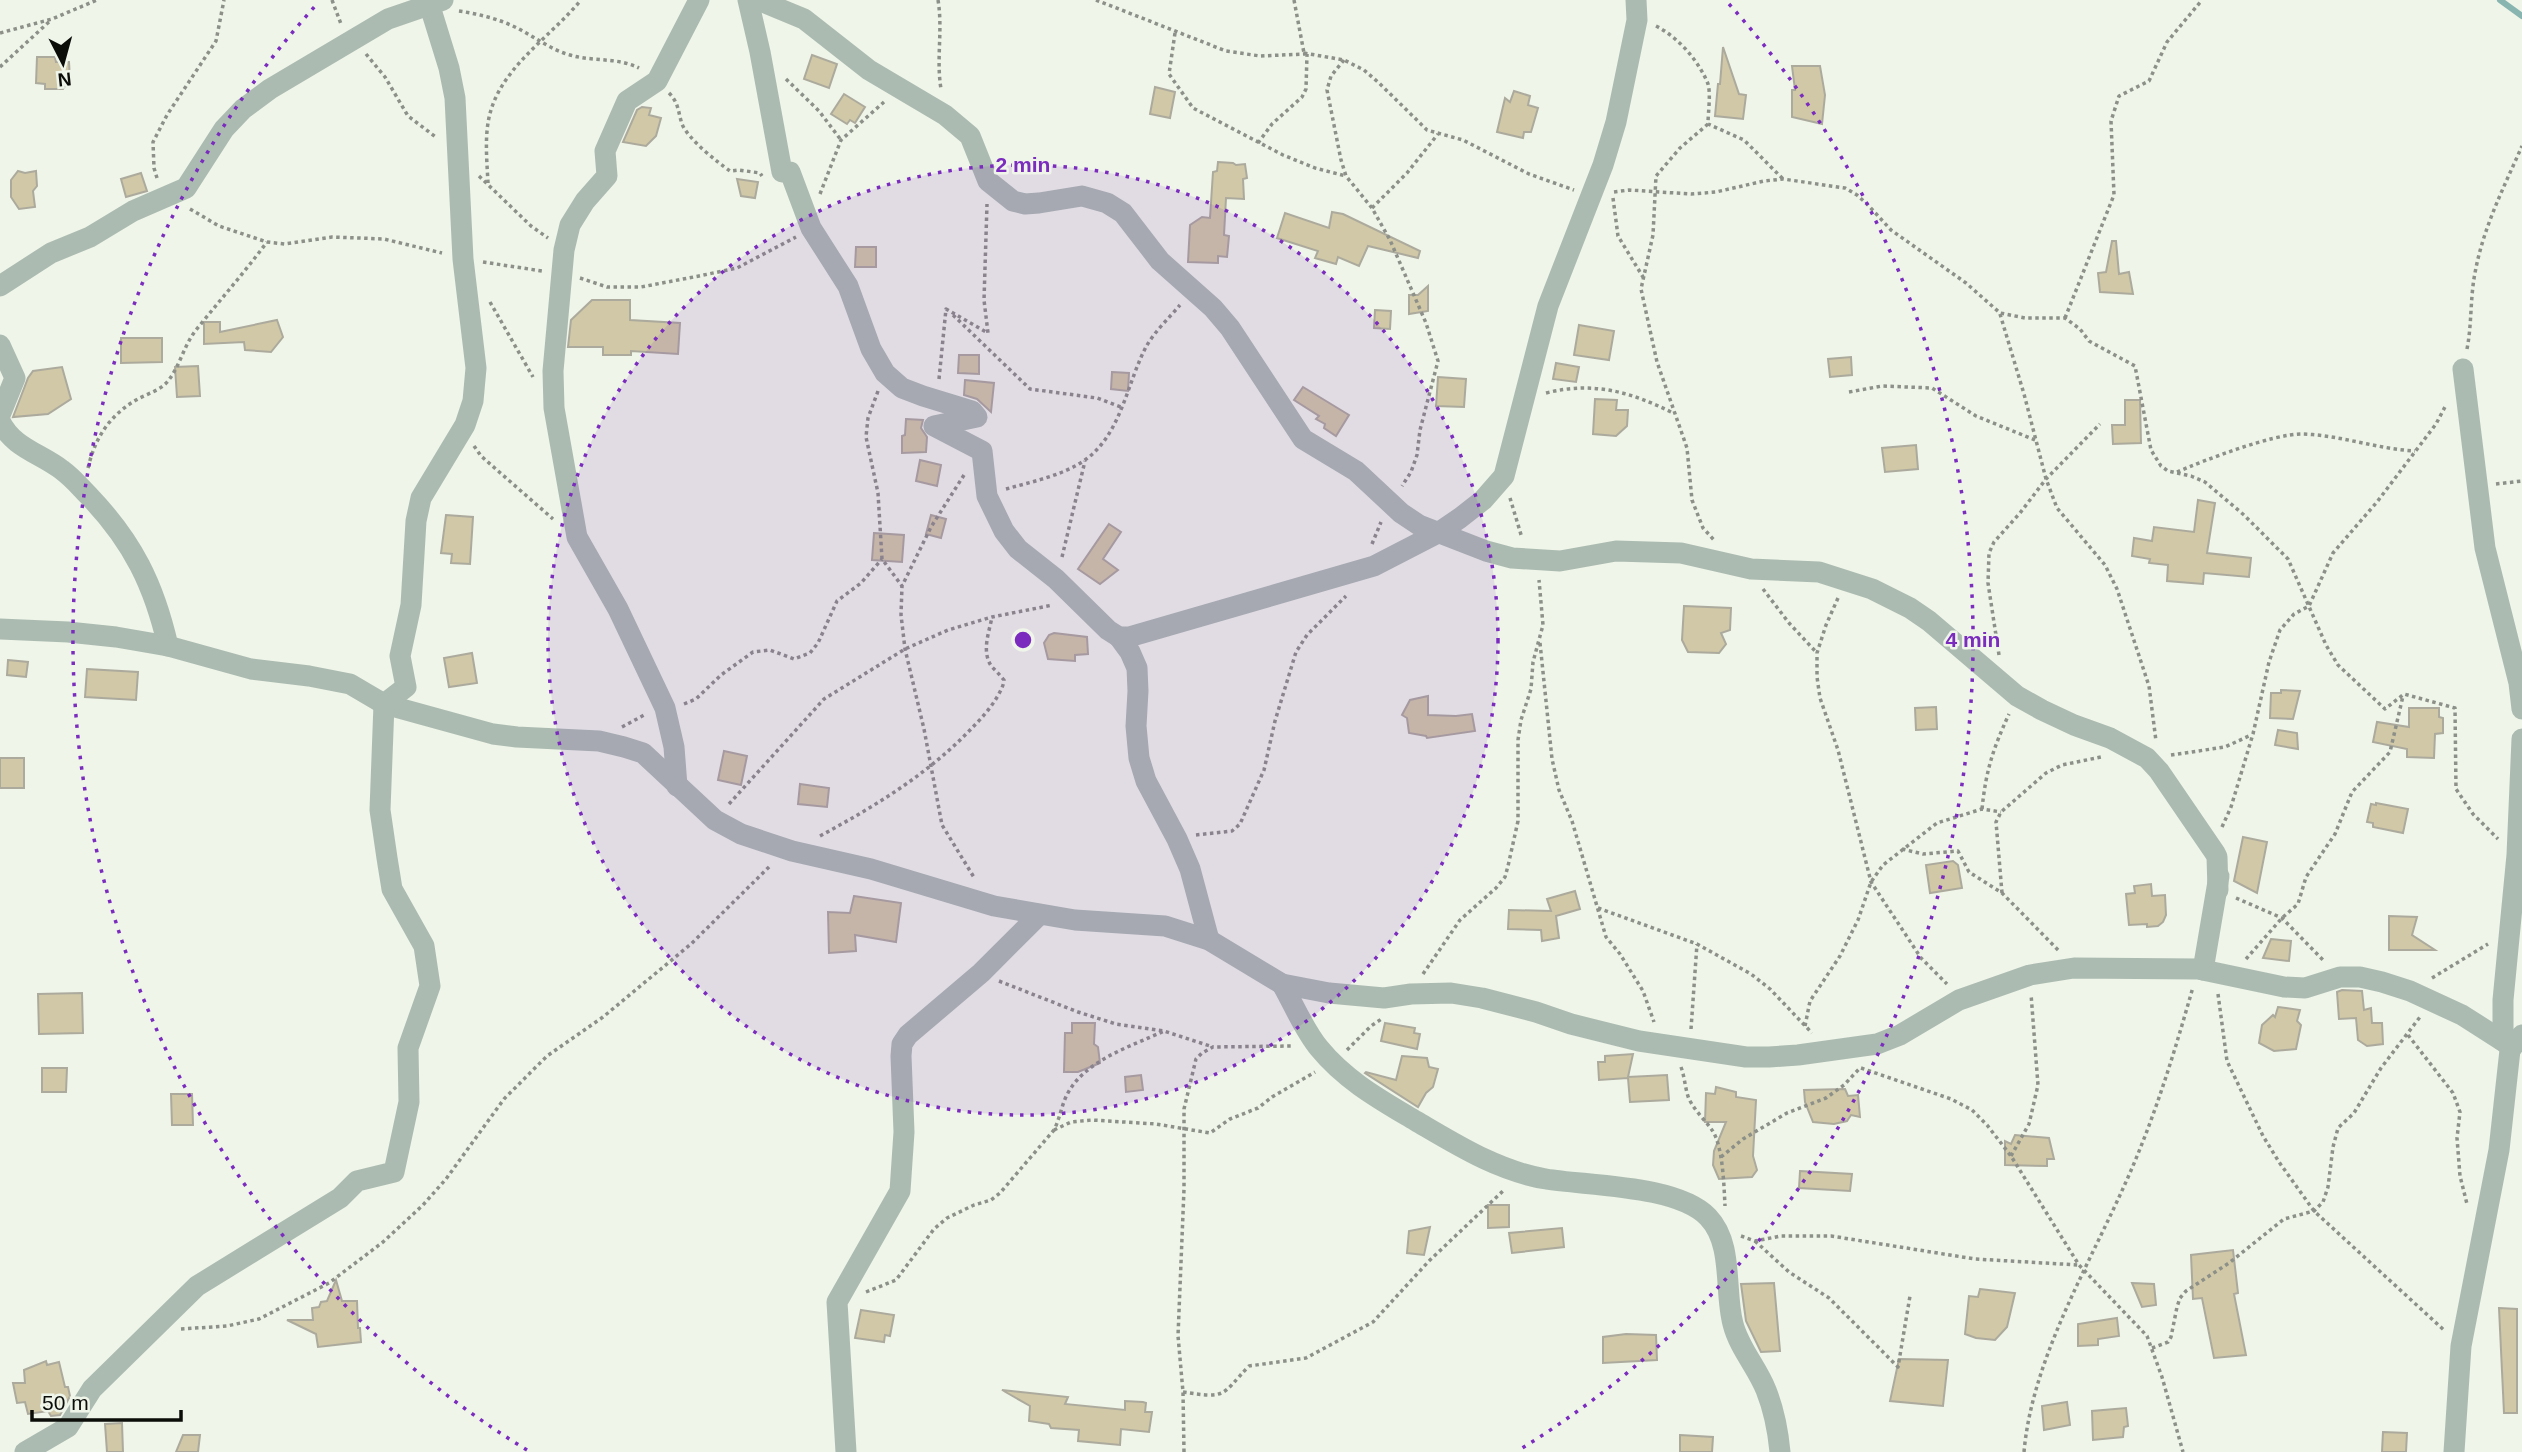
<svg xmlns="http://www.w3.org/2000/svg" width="2522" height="1452" font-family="Arial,sans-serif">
	<rect width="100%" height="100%" fill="#eff5e9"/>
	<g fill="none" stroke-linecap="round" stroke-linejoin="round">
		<!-- stream -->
		<polyline stroke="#89b5b1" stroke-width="6" points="2500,0 2522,16"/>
	</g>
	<!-- building -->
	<g fill="#d0c8a6" stroke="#acaa9d" stroke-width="2">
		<polygon points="1723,47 1739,94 1746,95 1743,119 1715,116 1718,84 1720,84"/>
		<polygon points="812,55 837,64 829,88 804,79"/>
		<polygon points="37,57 55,57 56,62 69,62 70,79 63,89 45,89 45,84 36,83"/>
		<polygon points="1792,66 1820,66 1825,95 1822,124 1792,117 1792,90 1795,90"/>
		<polygon points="1155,87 1175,92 1170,118 1150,114"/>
		<polygon points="1514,91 1530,96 1528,105 1538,108 1531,132 1524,132 1523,138 1497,132 1505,98 1510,102"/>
		<polygon points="844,94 865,107 855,123 850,120 847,124 831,114"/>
		<polygon points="642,107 651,108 649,115 661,118 656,136 646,146 623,142 637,110"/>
		<polygon points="1218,162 1233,163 1236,165 1245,164 1247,178 1243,179 1244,199 1226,198 1224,235 1229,236 1227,257 1218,256 1218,263 1188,262 1190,225 1202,217 1210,218 1213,172 1217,171"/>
		<polygon points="18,171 25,173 36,171 37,186 33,191 35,207 19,209 11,197 11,180"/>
		<polygon points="141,173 147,191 126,197 121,179"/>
		<polygon points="737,179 758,182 755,198 741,196"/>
		<polygon points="1332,212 1343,214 1420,251 1418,258 1368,246 1359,266 1338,257 1336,264 1315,258 1318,251 1277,238 1285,213 1329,228"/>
		<polygon points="2112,241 2116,241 2119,274 2129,272 2133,294 2100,292 2098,273 2106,272"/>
		<polygon points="856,247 876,247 876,267 855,267"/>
		<polygon points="1428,286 1428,311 1409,314 1409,295 1418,295"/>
		<polygon points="592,300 630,300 630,320 680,323 678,354 631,351 631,355 603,355 603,347 568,347 571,320"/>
		<polygon points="1375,310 1391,311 1390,329 1374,328"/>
		<polygon points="277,320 283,337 271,352 245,350 244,342 204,344 204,322 220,322 220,332"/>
		<polygon points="1579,325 1614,331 1609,360 1574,355"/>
		<polygon points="121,338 162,338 162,362 121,363"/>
		<polygon points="959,355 979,355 979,374 958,373"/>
		<polygon points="1851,357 1852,375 1830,377 1828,359"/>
		<polygon points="1556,363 1579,367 1576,382 1553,379"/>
		<polygon points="198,366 200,396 177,397 175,367"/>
		<polygon points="62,367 71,399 48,414 13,417 28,378 33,371"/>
		<polygon points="1112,372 1129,373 1128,391 1111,389"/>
		<polygon points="1438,377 1466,379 1464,407 1436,406"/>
		<polygon points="965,380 994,383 991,412 977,399 964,395"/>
		<polygon points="1303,387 1349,415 1336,436 1324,428 1325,424 1316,419 1319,416 1294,400"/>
		<polygon points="1595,399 1617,400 1616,410 1628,410 1627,426 1616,436 1593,434"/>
		<polygon points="2125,400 2140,400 2141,443 2113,444 2112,425 2125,425"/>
		<polygon points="906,419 923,420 921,428 927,437 926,452 902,453 902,436 905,435"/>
		<polygon points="1916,445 1918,469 1885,472 1882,448"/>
		<polygon points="920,460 941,465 937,486 916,481"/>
		<polygon points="2198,500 2215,503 2207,553 2251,558 2249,577 2204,573 2203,584 2167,581 2168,565 2149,563 2150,559 2132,556 2134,538 2152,541 2154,527 2194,532"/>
		<polygon points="446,515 473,517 470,564 451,563 452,554 441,553"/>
		<polygon points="931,515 946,519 941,538 926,534"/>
		<polygon points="1109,524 1121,532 1103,559 1118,570 1100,584 1078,569"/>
		<polygon points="874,533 904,535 902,562 872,560"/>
		<polygon points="1684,606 1731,608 1730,630 1721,633 1726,644 1719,653 1688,652 1682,640"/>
		<polygon points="1054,633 1087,637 1088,654 1075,655 1075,661 1048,659 1044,643 1049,635"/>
		<polygon points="472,653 477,683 449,687 444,658"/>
		<polygon points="8,660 28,662 26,677 7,675"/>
		<polygon points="87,669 138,672 136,700 85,697"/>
		<polygon points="2281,690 2300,691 2293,719 2270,718 2271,693 2281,693"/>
		<polygon points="1428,696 1428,715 1456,716 1472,714 1475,731 1427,738 1426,736 1409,733 1407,718 1402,715 1410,700"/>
		<polygon points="1936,707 1937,729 1916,730 1915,708"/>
		<polygon points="2409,708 2439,708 2439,717 2443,718 2443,733 2435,734 2434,758 2407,757 2407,749 2373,742 2377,722 2409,727"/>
		<polygon points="2278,730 2297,733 2298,749 2275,745"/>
		<polygon points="724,751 747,756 741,785 718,780"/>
		<rect x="0" y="758" width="24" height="30"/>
		<polygon points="800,784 829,788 827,807 798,804"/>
		<polygon points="2376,803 2408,809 2403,833 2373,827 2373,823 2367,822 2371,804 2376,805"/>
		<polygon points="2243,837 2267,842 2257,893 2234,881"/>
		<polygon points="1953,861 1958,865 1962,888 1930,893 1926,865"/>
		<polygon points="2151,884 2152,896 2165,895 2166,915 2163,922 2158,926 2147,927 2147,924 2129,925 2126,894 2135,893 2134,886"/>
		<polygon points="1575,891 1580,909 1556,916 1559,938 1542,941 1541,930 1508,929 1509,910 1551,911 1547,899"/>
		<polygon points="854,896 901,903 896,942 855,935 856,951 829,953 828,912 850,913"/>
		<polygon points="2389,916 2417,917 2412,935 2435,950 2389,950"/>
		<polygon points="2271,939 2291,941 2289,961 2263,958"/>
		<polygon points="2342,990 2362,991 2364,1010 2371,1008 2372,1023 2382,1023 2383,1044 2367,1046 2358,1040 2356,1018 2339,1019 2337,992"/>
		<polygon points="82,993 83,1033 39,1034 38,994"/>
		<polygon points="2278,1007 2300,1010 2297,1021 2301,1025 2296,1049 2274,1051 2259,1043 2262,1025 2273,1015 2275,1017"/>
		<polygon points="1072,1023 1095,1023 1094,1044 1098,1047 1100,1063 1078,1072 1064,1072 1065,1033 1072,1033"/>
		<polygon points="1385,1023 1415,1028 1414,1033 1420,1034 1417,1049 1381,1041"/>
		<polygon points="1633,1054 1628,1077 1667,1075 1669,1100 1630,1102 1628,1078 1599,1080 1598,1062 1605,1062 1605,1056"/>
		<polygon points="1402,1056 1427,1058 1429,1067 1438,1069 1433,1087 1426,1093 1418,1107 1365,1073 1366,1072 1396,1080"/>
		<polygon points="42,1068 67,1068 66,1092 42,1092"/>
		<polygon points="1141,1075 1143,1090 1126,1092 1125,1077"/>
		<polygon points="1716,1087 1736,1092 1736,1097 1756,1100 1753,1156 1757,1170 1752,1177 1719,1179 1713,1165 1714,1151 1726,1122 1705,1122 1706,1093 1715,1094"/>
		<polygon points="1845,1089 1848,1096 1858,1095 1860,1117 1851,1115 1847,1121 1834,1124 1813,1122 1805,1102 1804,1090"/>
		<polygon points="171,1094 192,1094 193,1125 172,1125"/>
		<polygon points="2015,1135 2049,1138 2054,1159 2047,1159 2047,1166 2005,1165 2005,1141 2011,1144"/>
		<polygon points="1800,1171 1852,1174 1850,1191 1799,1188"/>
		<polygon points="1488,1205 1509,1205 1509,1227 1488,1228"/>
		<polygon points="1430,1227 1424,1255 1407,1253 1409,1231"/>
		<polygon points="1562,1228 1564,1247 1512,1253 1509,1233"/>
		<polygon points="2233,1250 2238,1293 2234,1294 2246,1355 2214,1358 2202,1298 2193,1299 2191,1255"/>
		<polygon points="336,1280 342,1301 357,1301 358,1328 360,1328 361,1342 318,1347 316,1334 287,1320 313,1320 312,1308 319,1307 321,1302 327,1301"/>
		<polygon points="1774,1283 1780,1351 1761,1352 1746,1321 1741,1284"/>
		<polygon points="2132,1283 2154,1284 2156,1305 2142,1307"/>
		<polygon points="1980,1289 2015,1293 2007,1327 1995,1340 1976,1338 1965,1334 1969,1296 1978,1297"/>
		<polygon points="2499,1308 2517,1309 2517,1413 2504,1413"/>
		<polygon points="861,1310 894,1315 890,1336 885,1335 884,1342 855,1338"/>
		<polygon points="2117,1318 2119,1336 2098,1339 2098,1345 2078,1346 2078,1324"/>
		<polygon points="1626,1334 1656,1335 1657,1360 1603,1363 1603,1337"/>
		<polygon points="1899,1359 1948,1360 1943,1406 1890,1401"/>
		<polygon points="46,1361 47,1365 59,1362 65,1387 68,1387 70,1396 60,1415 51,1416 48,1411 28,1414 25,1402 17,1403 13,1383 25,1383 24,1370"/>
		<polygon points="1002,1390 1068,1397 1065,1404 1125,1410 1125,1401 1143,1402 1146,1403 1145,1412 1152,1412 1149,1432 1121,1429 1120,1445 1078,1441 1079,1430 1051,1428 1049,1424 1029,1421 1030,1406"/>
		<polygon points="2067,1402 2070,1425 2044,1430 2042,1406"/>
		<polygon points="2126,1408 2128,1426 2124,1427 2123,1437 2093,1440 2092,1411"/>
		<polygon points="122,1423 123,1452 107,1452 105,1424"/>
		<polygon points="2383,1432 2407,1433 2406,1452 2382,1452"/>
		<polygon points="183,1435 200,1435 198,1452 176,1452"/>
		<polygon points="1680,1435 1713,1437 1712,1452 1680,1452"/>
	</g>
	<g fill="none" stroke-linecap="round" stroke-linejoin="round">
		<!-- path -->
		<g stroke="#8c9088" stroke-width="3.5" stroke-dasharray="3.5 3.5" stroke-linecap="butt">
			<polyline points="332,0 341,24"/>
			<path d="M938,0C943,30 936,59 941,89"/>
			<polyline points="1096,0 1226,51 1260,56 1305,54"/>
			<polyline points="1294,0 1304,53"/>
			<path d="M459,11C479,14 499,19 517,28C535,37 551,50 570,55C594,62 617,57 639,68"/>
			<path d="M1656,26C1678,37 1699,61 1708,84C1711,95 1708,112 1708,124L1744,140L1783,179"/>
			<polyline points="0,33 52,19 97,0"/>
			<polyline points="1175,33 1169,74 1193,108 1283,155 1315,168 1346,176"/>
			<polyline points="1304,53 1344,60 1364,70 1379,83 1427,130 1463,140 1529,174 1574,190"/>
			<polyline points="366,54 385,77 408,116 437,138"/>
			<polyline points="1344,60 1331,76 1327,90 1341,160 1346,176 1372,208 1390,240 1426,323 1438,361 1420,430 1417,455 1411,472 1402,486"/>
			<polyline points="0,67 51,20"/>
			<polyline points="786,79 819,111 841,140"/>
			<path d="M669,93C679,103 678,112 682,124C688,139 717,162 730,171L739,170L760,173L762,176"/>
			<polyline points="1708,124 1680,148 1656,176 1653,235 1641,289 1657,362 1687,448 1692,500 1703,528 1714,540"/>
			<polyline points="1258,143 1272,124 1302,97 1306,89 1307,54"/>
			<polyline points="479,176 531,226 548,238"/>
			<polyline points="157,178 154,168 153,142 167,115 216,41 224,0"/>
			<path d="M488,183C487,163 485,142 488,123C496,70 549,39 581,0"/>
			<polyline points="1614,192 1629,190 1691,194 1716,192 1764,181 1783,179 1845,188 1857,195 1868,205 1891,230 1966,283 2000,313 2025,318 2065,318 2080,329 2089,341 2135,366 2151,450 2161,466 2168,471 2191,476 2205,482 2244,515 2288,559 2326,645 2338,665 2385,709 2404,694 2455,708 2456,789 2473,814 2498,839"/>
			<polyline points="820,194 841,140 884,102"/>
			<polyline points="1613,198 1618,236 1643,277"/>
			<polyline points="1372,208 1407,173 1438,134"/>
			<polyline points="190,209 219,226 267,242 285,244 332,237 384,239 442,253"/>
			<polyline points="483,262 542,271"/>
			<polyline points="580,278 607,287 641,287 699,276 737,268 796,237"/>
			<polyline points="490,302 533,377"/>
			<polyline points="2000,314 2024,394 2046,479 2057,508 2105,565 2117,589 2149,686 2156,741"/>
			<polyline points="953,315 1030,389 1097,398 1121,407"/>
			<polyline points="2065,318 2114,195 2111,121 2119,96 2149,81 2167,42 2202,0"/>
			<path d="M2467,349C2472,324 2470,298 2475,273C2483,228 2504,187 2522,146"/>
			<polyline points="939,379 946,309 988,333 984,300 987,204"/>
			<polyline points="878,391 868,418 866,437 878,493 882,559 902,586"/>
			<polyline points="1849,392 1882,386 1932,388 1976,416 2035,440"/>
			<path d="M1546,393C1594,381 1631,392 1673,413"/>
			<polyline points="474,446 481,456 553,519"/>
			<path d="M88,468C95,438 109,416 136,400C146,394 160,391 168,381C180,366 184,345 196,330C220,300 244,273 267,242"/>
			<path d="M2177,472C2205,460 2272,434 2302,434C2340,435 2377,449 2415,451"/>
			<polyline points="964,475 931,527 902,586 901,615 905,649 924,729 942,825 975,879"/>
			<polyline points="2496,484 2522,481"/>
			<path d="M1006,489C1031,482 1060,476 1082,462C1121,437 1126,385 1146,347C1154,332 1169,318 1180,305"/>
			<polyline points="1510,498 1522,538"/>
			<polyline points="1372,544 1381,522"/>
			<polyline points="1062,557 1085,461"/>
			<polyline points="1763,589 1789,623 1817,653"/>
			<polyline points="1838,598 1826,625 1817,653 1817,677 1820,698 1838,750 1871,882 1921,958 1947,984"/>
			<polyline points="1540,643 1552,759 1559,790 1572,821 1606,937 1620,954 1643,991 1654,1022"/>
			<polyline points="1999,655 1988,583 1989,553 1994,542 2020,513 2046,479 2100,424"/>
			<polyline points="684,704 696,699 721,675 753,652 770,650 794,659 810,653 818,643 837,601 861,583 882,559"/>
			<polyline points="622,727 646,714"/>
			<polyline points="2171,755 2225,747 2251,735"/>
			<polyline points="729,804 824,699 905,649 948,630 992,617 1053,605"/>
			<path d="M1982,809C1986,770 1993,749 2009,714"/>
			<polyline points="2222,827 2231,807 2253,734 2269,662 2280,630 2294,614 2309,606 2333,553 2377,502 2436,424 2446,405"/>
			<polyline points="1196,835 1232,831 1240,824 1264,770 1275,721 1296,652 1307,635 1346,596"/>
			<path d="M820,836C875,806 927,775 971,729C983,717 997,701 1003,685L1004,680C1000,675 996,671 992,667C981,652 989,633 992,617"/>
			<polyline points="1902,849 1923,854 1958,851 1969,872 2002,893 2059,951"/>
			<polyline points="2002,893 1996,822 2001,812 2046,773 2062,765 2101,757"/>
			<polyline points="2236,898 2282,918 2324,961"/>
			<polyline points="1598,908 1697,944 1751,974 1770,989 1812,1033"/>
			<polyline points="2246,959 2282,918 2298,904 2306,877 2335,834 2352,792 2390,752 2403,696"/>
			<polyline points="1423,974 1460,920 1496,888 1505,877 1508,866 1518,821 1518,740 1521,720 1531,689 1533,662 1543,625 1539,580"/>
			<polyline points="2432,978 2488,944"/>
			<polyline points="999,981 1078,1012 1116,1024 1164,1031 1213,1047"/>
			<polyline points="2218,994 2227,1061 2263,1136 2279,1162 2314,1211 2445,1331"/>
			<polyline points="1805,1026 1810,1001 1840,956 1858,920 1871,882 1883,865 1937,823 1982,809 2001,812"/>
			<polyline points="1691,1029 1697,944"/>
			<polyline points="2408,1035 2453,1093 2460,1112 2457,1138 2460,1176 2467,1204"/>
			<polyline points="1347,1050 1371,1026 1383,1018"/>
			<path d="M1681,1067C1685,1078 1685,1089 1689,1099C1695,1111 1705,1120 1712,1130C1723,1145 1724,1187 1725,1206"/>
			<polyline points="1861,1068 1951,1099 1972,1110 1987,1125 2011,1156 2079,1265 2147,1336 2162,1377 2183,1452"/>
			<polyline points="1054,1130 1071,1122 1092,1120 1156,1124 1210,1133 1230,1119 1258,1108 1272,1097 1315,1072"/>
			<polyline points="2011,1156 2029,1124 2038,1085 2031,994"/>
			<polyline points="1721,1157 1743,1139 1787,1113 1826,1098 1844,1085 1860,1068"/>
			<polyline points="1741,1236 1755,1241 1781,1236 1831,1236 1975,1259 2079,1265"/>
			<polyline points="1755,1241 1789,1272 1829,1298 1898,1367 1910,1296"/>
			<path d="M866,1292L896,1280L934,1229L947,1218L974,1205L991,1200L1000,1193L1054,1130C1059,1120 1061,1109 1065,1099C1081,1061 1130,1047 1164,1031"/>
			<polyline points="181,1329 227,1326 259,1319 329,1283 383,1242 423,1205 446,1179 504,1099 547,1056 603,1017 691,944 771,865"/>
			<polyline points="2152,1348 2168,1342 2171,1337 2177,1307 2180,1298 2186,1291 2229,1263 2284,1219 2314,1211 2323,1202 2328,1187 2333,1147 2338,1128 2354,1113 2381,1068 2420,1017"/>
			<path d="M1183,1392C1228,1399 1221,1395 1249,1366L1306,1358L1373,1322L1429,1261L1504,1190"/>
			<polyline points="1184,1452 1183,1392 1178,1336 1184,1189 1184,1109 1196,1059 1202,1053 1213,1047 1292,1046"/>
			<path d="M2024,1452C2032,1360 2088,1267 2125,1184C2154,1120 2174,1054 2193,987"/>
		</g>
		<!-- minor -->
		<g stroke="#acbbb1" stroke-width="21">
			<polyline points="748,0 760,52 782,172 790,172 811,228 848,286 871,349 885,373 902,388 923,396 972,411 977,417 934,426 982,451 987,496 1004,531 1018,549 1056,579 1108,630 1119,637 1129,637 1374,566 1438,533 1460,518 1483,500 1504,476 1548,306 1603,165 1616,122 1637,20 1636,0"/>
			<polyline points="758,0 804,19 869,70 945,115 970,136 988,181 1013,201 1025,204 1039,203 1082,196 1107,203 1123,213 1160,261 1213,308 1230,328 1303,439 1356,471 1401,513 1419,525 1486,551 1512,558 1560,561 1616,551 1681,553 1751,569 1819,572 1872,589 1910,608 1929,621 2017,696 2042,710 2074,725 2110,738 2147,758 2159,771 2215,853 2217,857 2218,890"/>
			<polyline points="0,286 51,253 90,237 133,211 186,188 224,129 243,109 270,89 388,19 443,0"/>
			<polyline points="0,345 15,378 0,415"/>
			<polyline points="2463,369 2485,548 2519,683 2522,709"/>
			<path d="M0,421C13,448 40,453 62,470C73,478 80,487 89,496C133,542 154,585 168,646"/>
			<polyline points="0,629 68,632 116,637 168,646 251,669 309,676 350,684 384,704 493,734 517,737 599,741 624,747 643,753 715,820 741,834 792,851 871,869 994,906 1075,920 1165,926 1209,940 1282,984 1329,993 1384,998 1411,994 1451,993 1482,998 1536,1012 1571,1024 1639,1041 1746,1057 1769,1057 1798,1055 1877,1044 1900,1035 1959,1000 2030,975 2074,968 2198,969 2284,987 2305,988 2340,977 2360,977 2382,982 2410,991 2462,1015 2512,1047"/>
			<polyline points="1119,637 1130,652 1137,668 1138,691 1136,726 1139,758 1146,781 1177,839 1190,869 1209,940"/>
			<polyline points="677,786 674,747 665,708 618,609 577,537 554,408 553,371 564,250 570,225 585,201 607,176 605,151 627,101 657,81 699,0"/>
			<polyline points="2203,970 2219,876"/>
			<path d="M1282,984C1294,1005 1304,1030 1319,1048C1346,1081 1381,1100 1416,1121C1457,1145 1498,1171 1546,1179C1589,1186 1677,1185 1708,1217C1734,1244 1724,1291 1733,1324C1739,1348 1757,1367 1766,1390C1774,1410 1778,1431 1780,1452"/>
			<polyline points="2503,1041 2503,1000 2517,855 2522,739"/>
			<polyline points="25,1452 68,1427 92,1389 197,1286 340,1198 357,1181 394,1172 409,1102 408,1048 430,986 424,946 392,889 387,858 380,810 384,704 406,687 400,656 411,605 416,521 421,498 465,425 473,401 476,368 463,259 455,98 449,68 428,0"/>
			<polyline points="846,1452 837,1302 900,1191 904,1132 901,1056 902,1044 908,1035 981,973 1039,915"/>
			<polyline points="2454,1452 2461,1346 2499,1150 2510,1050 2522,1035"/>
		</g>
	</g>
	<!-- distance rings -->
	<circle cx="1023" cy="640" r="475" fill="#7b2cbf" fill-opacity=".12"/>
	<g fill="none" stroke="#7b2cbf" stroke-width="3.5" stroke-dasharray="3.5 7">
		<circle cx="1023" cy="640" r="475"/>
		<path d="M527 1450A950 950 0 0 1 317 4M1729 4A950 950 0 0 1 1519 1450"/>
	</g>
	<circle cx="1023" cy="640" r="10" fill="#7b2cbf" stroke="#eff5e9" stroke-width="3.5"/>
	<g font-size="21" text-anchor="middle" font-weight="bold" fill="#7b2cbf" stroke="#eff5e9" stroke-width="5" stroke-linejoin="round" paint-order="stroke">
		<text x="1023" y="172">2 min</text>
		<text x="1973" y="647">4 min</text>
	</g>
	<!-- north arrow -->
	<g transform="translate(63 63) rotate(174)" stroke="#eff5e9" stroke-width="5" paint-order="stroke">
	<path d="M0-5L12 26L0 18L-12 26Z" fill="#0b0d09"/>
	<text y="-10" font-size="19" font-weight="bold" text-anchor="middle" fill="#0b0d09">N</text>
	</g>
	<!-- scale -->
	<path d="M32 1410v10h149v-10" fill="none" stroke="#0b0d09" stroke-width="3.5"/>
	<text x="42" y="1410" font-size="21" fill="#0b0d09" stroke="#eff5e9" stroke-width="5" paint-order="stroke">50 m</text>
</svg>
